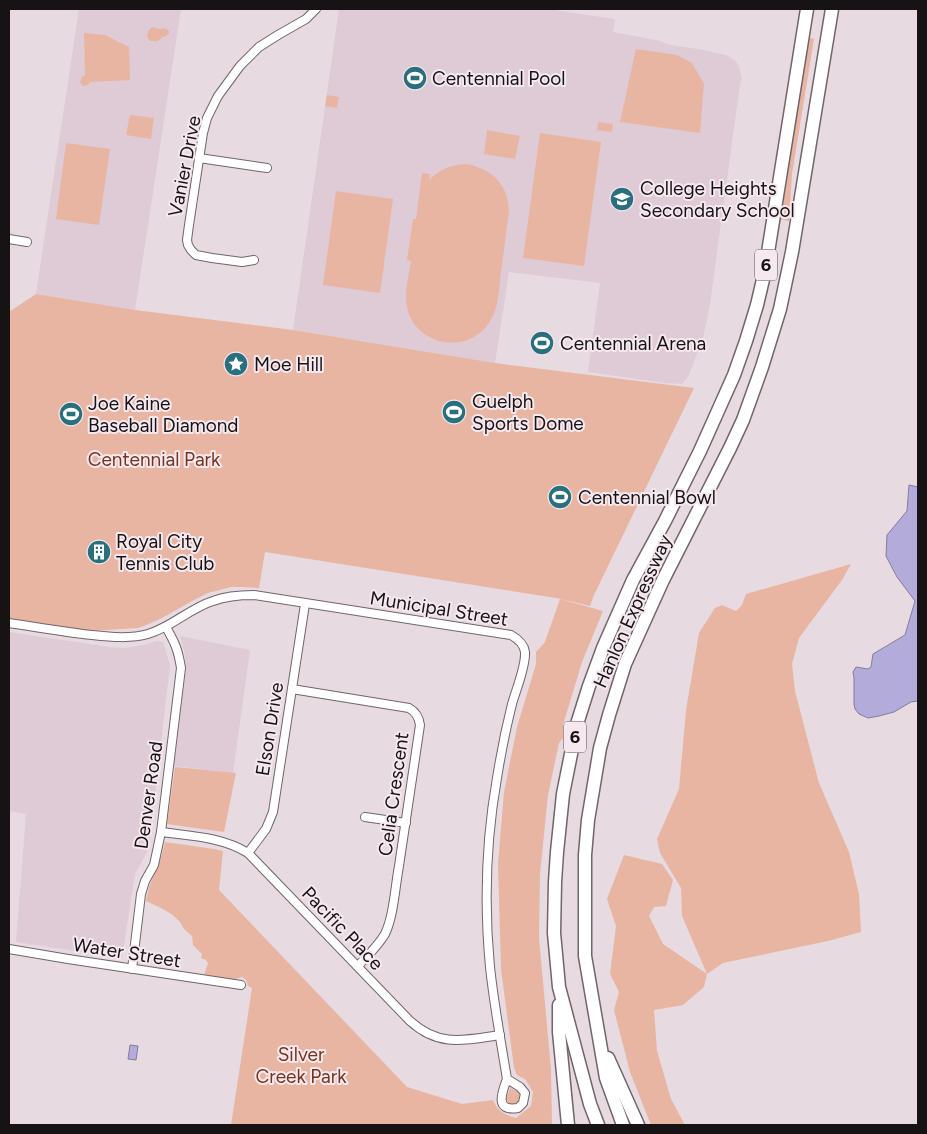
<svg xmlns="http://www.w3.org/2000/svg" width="927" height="1134" font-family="Figtree,sans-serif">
	<rect width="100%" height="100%" fill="#e7dae1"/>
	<!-- built -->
	<g fill="#dfcbd5">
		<polygon points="79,9 181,9 135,310 36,294"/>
		<polygon points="339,9 547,9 615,19 613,32 661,41 670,45 698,49 726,55 736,61 739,67 742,79 740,84 710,304 703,338 688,377 682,384 665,383 588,372 600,283 509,272 495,363 293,330"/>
		<polygon points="9,632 110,647 125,648 143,645 157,641 163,642 170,665 150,839 149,848 135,874 122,958 16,942 26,814 9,811"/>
		<polygon points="180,636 250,650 233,773 174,766 186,668 185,655"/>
	</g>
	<!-- green -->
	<g fill="#e8b5a3">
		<path d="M153,27L160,29L165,28L169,31V34L166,36L163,37L158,41H150C145,36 147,30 153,27Z"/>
		<polygon points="84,33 105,35 129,47 130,80 90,82 88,85 83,86 80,82 82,77 85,75"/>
		<polygon points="808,37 814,39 792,174 789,221 779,219"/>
		<polygon points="636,49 677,55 692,63 704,84 700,133 620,122"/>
		<polygon points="327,95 339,97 337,108 325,106"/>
		<polygon points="130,115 154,118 151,139 126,135"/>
		<polygon points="598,122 613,124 612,132 597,130"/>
		<polygon points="487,130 520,136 515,159 484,154"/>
		<polygon points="540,133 601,142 584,266 523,258"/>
		<polygon points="66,143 110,149 99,225 56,219"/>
		<path d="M466,164C492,169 508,184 509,211C506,231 504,252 501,272C499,288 499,309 489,323C467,356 414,345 407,307C404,292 409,275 411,261L407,260L413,219H416L422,173L430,174L429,180C440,169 451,165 466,164Z"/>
		<polygon points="336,191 393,199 380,293 323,285"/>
		<polygon points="36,294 135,310 293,330 495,363 694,388 594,595 590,606 556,598 265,552 259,588 243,587 231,587 208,593 194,600 162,618 144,626 138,628 57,633 9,623 9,312"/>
		<polygon points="851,564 842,580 799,638 792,664 795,691 819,783 849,852 859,894 861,932 828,941 723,963 707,974 704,987 683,1005 654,1010 657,1051 671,1099 685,1125 651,1125 630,1072 614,1010 619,992 610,974 616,926 607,899 624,855 662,864 673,880 666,906 654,907 649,916 663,944 707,974 682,916 681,888 660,853 657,839 679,789 686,710 699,633 715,608 722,605 736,611 742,605 746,594"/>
		<path d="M560,599L603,611L582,662L563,725V738L559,743L548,795L540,874L539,938L551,1069L552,1125H231L252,988L248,986L246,980L242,977L231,980L204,975L208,963L206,960L201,958L202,954L193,945L192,936L184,929L180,922L173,915L161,908L146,901L149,887L160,861L165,842L214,849L223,851L219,890L407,1087L462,1104L493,1100C498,1112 505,1115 516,1118L531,1106L533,1092L525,1079L517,1075L514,1068L501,969L498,864L504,792L517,727L536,664V652L545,642Z"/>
		<polygon points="175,767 236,773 224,832 167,824"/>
		<polygon points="510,1088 517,1091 520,1095 519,1101 515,1104 509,1104 506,1099"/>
	</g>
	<!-- water -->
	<g fill="#b3abd9" stroke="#847d9e">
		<polygon points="909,485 918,487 918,701 911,702 894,712 879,716 868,718 859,714 855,709 854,704 854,678 853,672 856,667 868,669 871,667 873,654 905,635 915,601 897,577 886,556 887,535 907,511"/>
		<polygon points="130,1045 138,1046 136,1060 128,1059"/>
	</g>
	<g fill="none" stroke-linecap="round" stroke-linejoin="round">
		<!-- minor casing -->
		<g stroke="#70656a" stroke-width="10">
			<g id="minor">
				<polyline points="199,158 267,168"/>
				<polyline points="9,239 27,242"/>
				<polyline points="254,260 242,262 212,258 196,255 191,250 188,245 187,240 189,225 203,133 207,118 218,96 240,66 259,47 278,35 306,19 316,9"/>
				<path d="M9,623C36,627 64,632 92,635C111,637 130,639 148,634C172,627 190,608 213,601C226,596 240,595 254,595L511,635C518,639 524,644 525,652C526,666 516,690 512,704C506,728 501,753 497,778C486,840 484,904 490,967C494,1005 501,1042 507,1079C502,1092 494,1112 518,1108L523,1103L525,1093L520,1087L507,1079"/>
				<path d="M292,689L409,708C416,712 419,717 420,725C413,772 406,819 399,866C395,887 394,915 385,934C378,946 367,956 358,966"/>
				<polyline points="365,817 406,823"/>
				<path d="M161,832C191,836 223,837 248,853L410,1021C440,1048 465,1040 500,1035"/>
				<polyline points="248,853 266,829 273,812 305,604"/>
				<polyline points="9,949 68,959 241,985"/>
				<path d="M132,969L141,894L145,881L154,865L161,832L181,668C178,649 175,643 166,627"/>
			</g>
		</g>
		<!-- trunk casing -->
		<g stroke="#70656a" stroke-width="15">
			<g id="trunk">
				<polyline points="559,1005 559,1032 568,1125"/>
				<polyline points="608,1058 638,1125"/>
				<polyline points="598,1125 590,1104 559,987 554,933 555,882 557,852 563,794 577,724 589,686 603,648 633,580 665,521 700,451 734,375 746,341 757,305 765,271 807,9"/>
				<polyline points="623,1125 606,1078 585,956 585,855 588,820 600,748 609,715 625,664 663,580 730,448 743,420 762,367 780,309 792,252 832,9"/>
			</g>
		</g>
		<!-- minor -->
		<use href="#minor" stroke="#fff" stroke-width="8"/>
		<!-- trunk -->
		<use href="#trunk" stroke="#fff" stroke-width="12"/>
	</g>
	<!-- icons -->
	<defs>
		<g id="stadium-disc" transform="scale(1.25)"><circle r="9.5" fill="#296f7d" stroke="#f5e8ee"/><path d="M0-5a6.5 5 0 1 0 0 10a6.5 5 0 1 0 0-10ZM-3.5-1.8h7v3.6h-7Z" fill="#fff"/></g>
		<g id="school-disc" transform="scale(1.25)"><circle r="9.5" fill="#296f7d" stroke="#f5e8ee"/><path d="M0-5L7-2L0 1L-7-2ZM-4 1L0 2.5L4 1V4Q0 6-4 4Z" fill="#fff"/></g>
		<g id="sight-disc" transform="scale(1.25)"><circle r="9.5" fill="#296f7d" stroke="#f5e8ee"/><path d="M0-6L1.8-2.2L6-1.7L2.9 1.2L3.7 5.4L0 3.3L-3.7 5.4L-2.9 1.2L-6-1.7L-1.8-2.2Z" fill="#fff"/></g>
		<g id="building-disc" transform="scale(1.25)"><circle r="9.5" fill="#296f7d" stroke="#f5e8ee"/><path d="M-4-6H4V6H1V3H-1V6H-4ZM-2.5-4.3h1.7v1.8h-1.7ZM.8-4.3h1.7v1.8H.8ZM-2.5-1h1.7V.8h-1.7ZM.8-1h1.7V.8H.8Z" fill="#fff"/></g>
	</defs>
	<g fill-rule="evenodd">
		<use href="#stadium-disc" x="415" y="78"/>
		<use href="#school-disc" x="622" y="199"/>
		<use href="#stadium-disc" x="542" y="343"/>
		<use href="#sight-disc" x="236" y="364"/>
		<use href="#stadium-disc" x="454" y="412"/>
		<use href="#stadium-disc" x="71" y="414"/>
		<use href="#stadium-disc" x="560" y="497"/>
		<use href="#building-disc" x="99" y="552"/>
	</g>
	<g text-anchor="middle" stroke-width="4" stroke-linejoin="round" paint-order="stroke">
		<!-- shield labels -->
		<g fill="#f5e8ee" stroke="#5a5356" stroke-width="1">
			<rect x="755" y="249.5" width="22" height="31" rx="4"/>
			<rect x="564" y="721.5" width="22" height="31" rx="4"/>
		</g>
		<g font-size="18" font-weight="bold" fill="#171315">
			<text x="766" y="271">6</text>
			<text x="575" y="743">6</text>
		</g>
		<!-- poi labels -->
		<g font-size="19" fill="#171315" stroke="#f5e8ee" text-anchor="start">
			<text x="432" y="85">Centennial Pool</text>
			<text x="640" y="195">College Heights<tspan x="640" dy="22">Secondary School</tspan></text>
			<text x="560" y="350">Centennial Arena</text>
			<text x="254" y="371">Moe Hill</text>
			<text x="472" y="408">Guelph<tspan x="472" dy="22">Sports Dome</tspan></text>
			<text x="88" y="410">Joe Kaine<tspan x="88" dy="22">Baseball Diamond</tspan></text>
			<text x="578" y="504">Centennial Bowl</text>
			<text x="116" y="548">Royal City<tspan x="116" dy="22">Tennis Club</tspan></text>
		</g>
		<!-- street labels -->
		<g font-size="19" fill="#171315" stroke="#f5e8ee">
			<text transform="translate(184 166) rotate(-79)" y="7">Vanier Drive</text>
			<text transform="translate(439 608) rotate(9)" y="7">Municipal Street</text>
			<text transform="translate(632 611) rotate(-66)" y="7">Hanlon Expressway</text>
			<text transform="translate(269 729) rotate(-81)" y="7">Elson Drive</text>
			<text transform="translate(393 794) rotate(-82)" y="7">Celia Crescent</text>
			<text transform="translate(148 795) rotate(-82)" y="7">Denver Road</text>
			<text transform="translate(343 928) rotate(46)" y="7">Pacific Place</text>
			<text transform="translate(127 952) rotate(9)" y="7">Water Street</text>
		</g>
		<!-- park labels -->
		<g font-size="19" fill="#74341e" stroke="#f5e8ee">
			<text x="154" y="466">Centennial Park</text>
			<text x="301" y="1061">Silver<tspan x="301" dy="22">Creek Park</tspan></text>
		</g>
	</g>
	<!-- border -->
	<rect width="927" height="1134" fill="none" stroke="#171315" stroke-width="20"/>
</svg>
